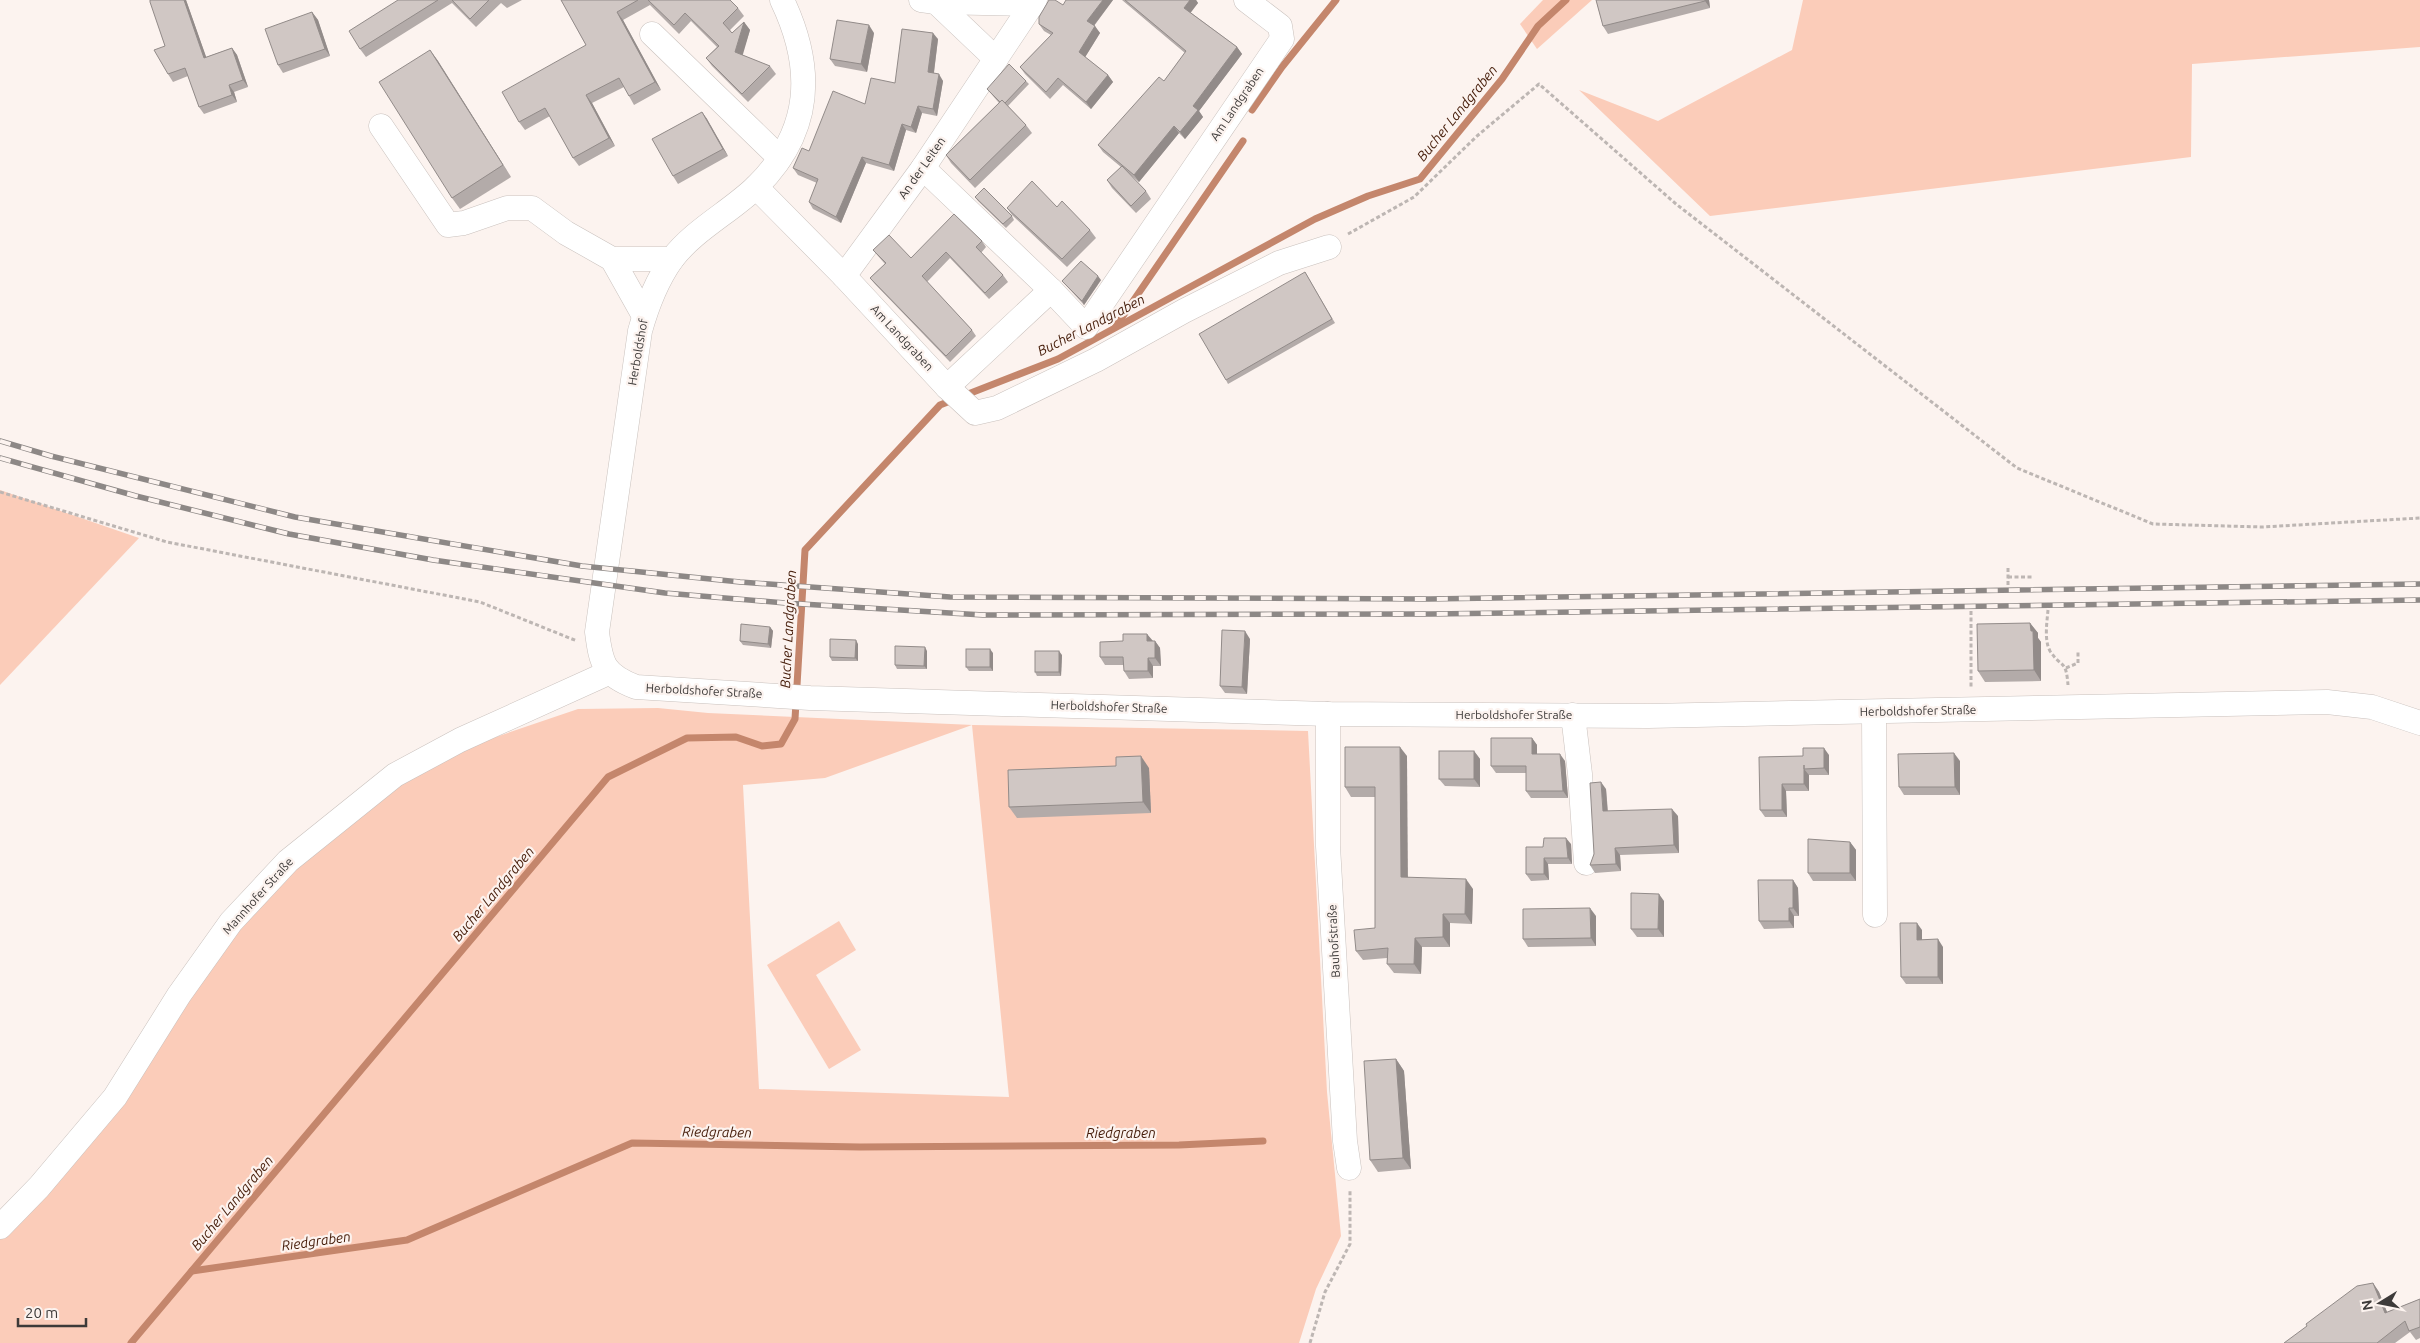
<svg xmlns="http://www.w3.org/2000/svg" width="2420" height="1343" font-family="Ubuntu,sans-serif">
	<rect width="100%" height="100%" fill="#fcf3ef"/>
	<!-- green -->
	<g fill="#fbccb9" fill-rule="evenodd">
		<polygon points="1543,0 1592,0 1537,49 1520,24"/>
		<polygon points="1803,0 2420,0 2420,47 2192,64 2191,157 1710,216 1579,90 1658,121 1792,50"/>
		<polygon points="0,490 139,538 0,685"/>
		<path d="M658,708L708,713L973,725L1308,731L1327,1092L1341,1236L1316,1289L1299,1343H0V1222L82,1132L216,942L396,771L578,709ZM972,725L1009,1097L759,1089L743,785L825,778Z"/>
		<polygon points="839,921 856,950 816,975 861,1050 829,1069 767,965"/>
	</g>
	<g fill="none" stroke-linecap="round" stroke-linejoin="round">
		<!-- stream -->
		<g stroke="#c4866c" stroke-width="7">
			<polyline points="1252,110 1282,67 1336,0"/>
			<polyline points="1116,326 1243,141"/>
			<polyline points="192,1271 407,1240 632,1143 860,1147 1179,1145 1263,1141"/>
			<polyline points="131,1343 608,777 687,738 736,737 762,746 781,744 795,719 805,550 940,405 1058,359 1315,219 1368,196 1420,179 1502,79 1538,26 1566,0"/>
		</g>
		<!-- minor casing -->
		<g stroke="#c9c1bd" stroke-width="25">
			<g id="minor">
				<path d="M782,0C815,69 812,132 756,187C730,212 694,230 672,259C657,280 647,306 640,331L597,632C601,664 604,675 636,687L810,698L1328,714L1648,716L2327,702L2372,707L2420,723"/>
				<polyline points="921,0 936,2 1033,4"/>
				<polyline points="936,2 996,59"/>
				<polyline points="652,34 780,158"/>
				<polyline points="381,126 448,225 464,223 507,208 532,208 566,233 612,259 672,259"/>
				<polyline points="923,168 1051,290 1086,327 1282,39 1280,26 1246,0"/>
				<polyline points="756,187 844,276 947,387 1051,290"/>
				<polyline points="612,259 644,316"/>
				<polyline points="844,276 923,168 1035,0"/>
				<polyline points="947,387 975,413 997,408 1096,360 1184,311 1279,263 1329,247"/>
				<polyline points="1874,712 1875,915"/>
				<polyline points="1328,714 1328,846 1345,1141 1349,1168"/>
				<polyline points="1573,715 1580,774 1586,863"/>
				<polyline points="0,1227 39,1187 115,1097 179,995 231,922 288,861 395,775 460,740 608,673"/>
			</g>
		</g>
		<!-- path -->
		<g stroke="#bdb6b3" stroke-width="3" stroke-dasharray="4 2.5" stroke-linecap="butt">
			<polyline points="1348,234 1414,197 1477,136 1539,84 1676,204 2017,468 2153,524 2262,527 2420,518"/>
			<polyline points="0,492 167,542 480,602 577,641"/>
			<polyline points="2008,568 2008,585"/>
			<polyline points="2008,577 2034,577"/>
			<path d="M2048,610C2047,622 2044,640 2050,651C2062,669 2066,659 2068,685"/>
			<polyline points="1971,611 1971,688"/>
			<polyline points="2066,668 2078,663 2078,652"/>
			<polyline points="1310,1343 1325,1292 1350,1244 1350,1190"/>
		</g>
		<!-- minor -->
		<use href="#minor" stroke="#fff" stroke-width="24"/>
		<!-- rail casing -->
		<g stroke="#8d8886" stroke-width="5.5">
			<g id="rail">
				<polyline points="0,441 51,456 295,517 582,566 740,582 950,597 1429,599 2420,584"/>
				<polyline points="0,458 136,496 289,534 433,560 665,593 785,603 983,615 1431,614 2420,600"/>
			</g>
		</g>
		<!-- rail -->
		<use href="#rail" stroke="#fcf3ef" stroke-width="4" stroke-dasharray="11" stroke-linecap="butt"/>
	</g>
	<!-- wall -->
	<g fill="#b3aba9">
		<polygon points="150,0 186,0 206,57 232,48 237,55 248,87 234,92 237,102 204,114 199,107 188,76 173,82 168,74 165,46"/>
		<polygon points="398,0 522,0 507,8 501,3 476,27 452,3 366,57 360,49"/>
		<polygon points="561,0 730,0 738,8 744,16 730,30 732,33 744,22 750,30 742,55 770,66 776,74 748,102 712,66 706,58 717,47 691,21 679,34 650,5 623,20 661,90 634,105 624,87 592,103 615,146 579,166 573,158 550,116 525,130 519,122 586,45"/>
		<polygon points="1113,0 1094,26 1100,33 1085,57 1108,75 1113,82 1091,109 1063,85 1050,99 1025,74 1020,67 1051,35 1044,31 1039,24 1063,5"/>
		<polygon points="1122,0 1196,0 1198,3 1190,12 1237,47 1242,54 1199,111 1203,117 1185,139 1179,133 1139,182 1127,172 1146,191 1151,199 1136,213 1112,188 1107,180 1121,167 1103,152 1098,145 1164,81 1185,53"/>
		<polygon points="1596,0 1709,0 1710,8 1608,34 1603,26"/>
		<polygon points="312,12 318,20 330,56 283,73 278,65"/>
		<polygon points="874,33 867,72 835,66 830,59"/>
		<polygon points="938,39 934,73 943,81 937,116 922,113 916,133 906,130 894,171 866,163 841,223 813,209 809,202 817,183 798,175 793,168 809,151 865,104 895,83"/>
		<polygon points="430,50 438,61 511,177 460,209 452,198"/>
		<polygon points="1026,81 1029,84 1008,106 1026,125 1032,133 975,188 951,163 946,155 999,103 987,89"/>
		<polygon points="702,112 707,119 728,156 678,184 673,176"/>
		<polygon points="975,197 1012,216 1014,220 1006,228 978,201"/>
		<polygon points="1057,207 1090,230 1096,238 1067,267 1012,215 1007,208"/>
		<polygon points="982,241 986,247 981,253 1003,275 1008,282 989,299 950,258 927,282 972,330 976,336 950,362 875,284 870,278 885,264 878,256 873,250 911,258"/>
		<polygon points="1305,272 1335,323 1228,384 1226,380"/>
		<polygon points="1101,280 1084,305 1062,281"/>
		<polygon points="2030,623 2038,633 2038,638 2041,642 2041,681 1985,682 1978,671"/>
		<polygon points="770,627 773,631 771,648 743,645 740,641"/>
		<polygon points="1147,634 1152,641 1155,641 1160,648 1161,666 1153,666 1153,678 1129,679 1124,671 1124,665 1105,665 1100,657 1123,641"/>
		<polygon points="1250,639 1247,694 1225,693 1220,686"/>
		<polygon points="858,644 858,661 832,661 830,657"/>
		<polygon points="927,651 927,669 897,669 895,665"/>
		<polygon points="993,653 993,671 969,671 966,667"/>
		<polygon points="1062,655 1061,676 1037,676 1035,672"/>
		<polygon points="1532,738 1537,745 1537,754 1565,761 1568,798 1531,798 1526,791 1526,773 1496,773 1491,766"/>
		<polygon points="1474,751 1480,759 1480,787 1445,786 1439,779"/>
		<polygon points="1829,755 1829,775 1809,775 1809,791 1786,791 1787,817 1765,817 1760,810 1803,756"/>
		<polygon points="1407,756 1407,877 1473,889 1472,924 1450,923 1450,947 1422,947 1421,974 1394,973 1387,964 1387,958 1363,960 1356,951 1375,928 1375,797 1351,797 1345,787"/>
		<polygon points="1960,761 1960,795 1904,795 1899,787"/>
		<polygon points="1149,768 1151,813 1017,818 1009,807"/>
		<polygon points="1606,789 1608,811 1678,816 1679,853 1620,855 1621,871 1595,873 1590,865 1594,854"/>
		<polygon points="1850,842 1856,850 1856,881 1813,881 1808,873"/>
		<polygon points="1571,844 1572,864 1548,864 1549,880 1531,881 1526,874 1543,847"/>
		<polygon points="1793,880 1798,888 1799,916 1794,916 1794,928 1764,929 1759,921"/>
		<polygon points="1664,901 1664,937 1637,937 1631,929"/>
		<polygon points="1596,916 1596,946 1528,947 1523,939"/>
		<polygon points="1922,930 1922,940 1943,947 1943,984 1906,984 1901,977"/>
		<polygon points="1396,1059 1404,1071 1411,1169 1378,1172 1370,1160"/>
		<polygon points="2373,1283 2379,1292 2387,1312 2420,1299 2420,1338 2416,1340 2410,1332 2395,1343 2284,1343"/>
	</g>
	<!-- shaded-wall -->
	<g fill="#928b89">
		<polygon points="184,0 186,0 209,65 204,58"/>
		<polygon points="1103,0 1113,0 1092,28 1087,21"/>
		<polygon points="1190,0 1196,0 1198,3 1189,15 1184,8"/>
		<polygon points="1705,0 1709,0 1710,8 1705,1"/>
		<polygon points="312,12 318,20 330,56 325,49"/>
		<polygon points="617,12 623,20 661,90 655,82"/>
		<polygon points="744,22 750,30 741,61 735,52"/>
		<polygon points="869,25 874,33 867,72 861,64"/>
		<polygon points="1095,26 1100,33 1084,59 1079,52"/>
		<polygon points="933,33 938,39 933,79 928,72"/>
		<polygon points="1237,47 1242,54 1199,111 1203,117 1185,139 1180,132 1193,106"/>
		<polygon points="232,48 237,55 248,87 243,80"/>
		<polygon points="430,50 438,61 511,177 503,165"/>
		<polygon points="939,74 943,81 937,116 933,109"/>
		<polygon points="1108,75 1113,82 1091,109 1086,102"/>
		<polygon points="229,85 234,92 237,102 232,95"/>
		<polygon points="586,95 592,103 615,146 609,138"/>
		<polygon points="918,106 922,113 916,133 911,127"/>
		<polygon points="702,112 707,119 728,156 723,149"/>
		<polygon points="902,124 906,130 894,171 889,165"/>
		<polygon points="1174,126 1179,133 1139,182 1134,175"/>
		<polygon points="862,157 866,163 841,223 836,217"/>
		<polygon points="1098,276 1101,280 1084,305 1082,301"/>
		<polygon points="2030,623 2038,633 2038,638 2041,642 2041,681 2034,670"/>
		<polygon points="770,627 773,631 771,648 768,644"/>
		<polygon points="1245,631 1250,639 1247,694 1242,687"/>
		<polygon points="1147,634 1153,641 1147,641"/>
		<polygon points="856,640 858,644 858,661 855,658"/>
		<polygon points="1155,641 1160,648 1161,666 1155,658"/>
		<polygon points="925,647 927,651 927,669 924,666"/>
		<polygon points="990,649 993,653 993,671 990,667"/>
		<polygon points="1059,651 1062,655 1061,676 1059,672"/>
		<polygon points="1148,658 1153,666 1153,678 1148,671"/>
		<polygon points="1532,738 1537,745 1537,761 1532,754"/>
		<polygon points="1400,747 1407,756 1408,887 1401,877"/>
		<polygon points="1824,748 1829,755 1829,775 1824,768"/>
		<polygon points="1474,751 1480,759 1480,787 1474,779"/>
		<polygon points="1954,753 1960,761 1960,795 1955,787"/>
		<polygon points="1560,754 1565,761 1568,798 1563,791"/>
		<polygon points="1141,756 1149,768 1151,813 1143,802"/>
		<polygon points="1804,769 1809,775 1809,791 1804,784"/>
		<polygon points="1601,782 1606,789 1608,819 1603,811"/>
		<polygon points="1782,784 1786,791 1787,817 1782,810"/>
		<polygon points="1672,809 1678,816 1679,853 1674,845"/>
		<polygon points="1566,838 1571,844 1572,864 1568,858"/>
		<polygon points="1850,842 1856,850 1856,881 1850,873"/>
		<polygon points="1615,848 1620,855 1621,871 1616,864"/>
		<polygon points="1544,858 1548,864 1549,880 1544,874"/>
		<polygon points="1466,879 1473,889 1472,924 1465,914"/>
		<polygon points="1793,880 1798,888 1799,916 1793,908"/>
		<polygon points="1659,894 1664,901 1664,937 1658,929"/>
		<polygon points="1590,908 1596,916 1596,946 1591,938"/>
		<polygon points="1789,908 1794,916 1794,928 1789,921"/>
		<polygon points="1443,914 1450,923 1450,947 1443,937"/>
		<polygon points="1917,923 1922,930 1922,947 1917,940"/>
		<polygon points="1415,938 1422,947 1421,974 1414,964"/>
		<polygon points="1938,939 1943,947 1943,984 1938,977"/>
		<polygon points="1396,1059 1404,1071 1411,1169 1403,1158"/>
		<polygon points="2373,1283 2379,1292 2391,1322 2385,1313"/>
	</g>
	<!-- building -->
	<g fill="#d0c7c4" stroke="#928b89">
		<polygon points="150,0 184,0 204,58 232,48 243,80 229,85 232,95 199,107 185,68 168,74 154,50 165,46 150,2"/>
		<polygon points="398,0 438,0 360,49 349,31"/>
		<polygon points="452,0 489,0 470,19"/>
		<polygon points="561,0 638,0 617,12 655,82 629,96 619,78 586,95 609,138 573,158 545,108 519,122 502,92 586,45"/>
		<polygon points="648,0 730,0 738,8 723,23 732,33 744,22 735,52 770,66 742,94 706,58 719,46 685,13 674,25"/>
		<polygon points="1049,0 1055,0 1063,5 1066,0 1103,0 1087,21 1095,26 1079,52 1108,75 1086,102 1058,78 1046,92 1020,67 1053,33 1039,24 1039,17"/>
		<polygon points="1125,0 1190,0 1184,8 1237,47 1193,106 1198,110 1180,132 1174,126 1134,175 1098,145 1159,77 1164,81 1186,51"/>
		<polygon points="1596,0 1705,0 1705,1 1603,26"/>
		<polygon points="312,12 325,49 278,65 265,29"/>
		<polygon points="837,20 869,25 861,64 830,59"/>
		<polygon points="902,29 933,33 928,72 939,74 933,109 918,106 911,127 902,124 889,165 862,157 836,217 809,202 818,179 793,168 802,148 809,151 833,91 865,104 871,78 895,83"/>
		<polygon points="430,50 503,165 452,198 379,82"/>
		<polygon points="1009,64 1026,81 1005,103 1002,100 1000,102 987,89"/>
		<polygon points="1002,100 1026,125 970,180 946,155"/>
		<polygon points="702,112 723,149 673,176 652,139"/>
		<polygon points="1122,166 1146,191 1131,206 1107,180"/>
		<polygon points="1032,181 1057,207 1062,201 1090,230 1062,259 1007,208"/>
		<polygon points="984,188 1012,216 1003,224 975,197"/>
		<polygon points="954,214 982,241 976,247 1003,275 985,293 946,252 922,276 972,330 946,356 870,278 886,263 873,250 889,235 911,258"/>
		<polygon points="1081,261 1098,276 1082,301 1062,281"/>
		<polygon points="1305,272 1332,319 1226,380 1199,334"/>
		<polygon points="2030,623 2031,631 2033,631 2034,670 1978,671 1977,624"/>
		<polygon points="741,624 770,627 768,644 740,641"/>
		<polygon points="1222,630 1245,631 1242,687 1220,686"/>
		<polygon points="1123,634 1147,634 1147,641 1155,641 1155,658 1148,658 1148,671 1124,671 1123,657 1100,657 1100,642 1123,641"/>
		<polygon points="830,639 856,640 855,658 830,657"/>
		<polygon points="895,646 925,647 924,666 895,665"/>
		<rect x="966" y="649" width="24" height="18"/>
		<rect x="1035" y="651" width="24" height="21"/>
		<polygon points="1491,738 1532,738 1532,754 1560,754 1563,791 1526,791 1526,766 1491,766"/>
		<polygon points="1345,747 1400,747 1401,877 1466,879 1465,914 1443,914 1443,937 1415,938 1414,964 1387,964 1388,948 1356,951 1354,930 1375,928 1375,787 1345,787"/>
		<polygon points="1803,748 1824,748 1824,768 1804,769 1804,765 1804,784 1782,784 1782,810 1760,810 1759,757 1803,756"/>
		<rect x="1439" y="751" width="35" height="28"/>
		<polygon points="1954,753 1955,787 1899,787 1898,754"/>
		<polygon points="1141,756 1143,802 1009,807 1008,770 1116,766 1116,757"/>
		<polygon points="1601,782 1603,811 1672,809 1674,845 1615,848 1616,864 1590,865 1594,854 1590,783"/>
		<polygon points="1544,838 1566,838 1568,858 1544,858 1544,874 1526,874 1526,847 1543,847"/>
		<polygon points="1808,839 1850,842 1850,873 1808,873"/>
		<polygon points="1758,880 1793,880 1793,908 1789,908 1789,921 1759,921"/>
		<polygon points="1631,893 1659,894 1658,929 1631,929"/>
		<polygon points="1590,908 1591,938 1523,939 1523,909"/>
		<polygon points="1900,923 1917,923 1917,940 1938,939 1938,977 1901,977"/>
		<polygon points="1396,1059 1403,1158 1370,1160 1364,1061"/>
		<polygon points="2373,1283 2385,1313 2420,1299 2420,1327 2409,1331 2405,1321 2377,1343 2284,1343 2307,1326 2306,1324 2357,1286"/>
	</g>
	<g text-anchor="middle" stroke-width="4.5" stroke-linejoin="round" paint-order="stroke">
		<!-- street labels -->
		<g font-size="12" fill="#3d3a39" stroke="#fcf3ef">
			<text transform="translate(1237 104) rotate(-56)" y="4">Am Landgraben</text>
			<text transform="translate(922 168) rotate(-55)" y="4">An der Leiten</text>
			<text transform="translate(902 338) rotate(47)" y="4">Am Landgraben</text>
			<text transform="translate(638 352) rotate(-80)" y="4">Herboldshof</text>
			<text transform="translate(704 691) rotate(3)" y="4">Herboldshofer Straße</text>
			<text transform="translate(1109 707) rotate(2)" y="4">Herboldshofer Straße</text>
			<text transform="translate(1918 711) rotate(-1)" y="4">Herboldshofer Straße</text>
			<text x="1514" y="719">Herboldshofer Straße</text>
			<text transform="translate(258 896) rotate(-48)" y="4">Mannhofer Straße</text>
			<text transform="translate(1334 941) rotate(-93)" y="4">Bauhofstraße</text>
		</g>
		<!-- water labels -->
		<g font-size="14" font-style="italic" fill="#451c09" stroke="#fcf3ef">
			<text transform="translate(1457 113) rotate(-51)" y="5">Bucher Landgraben</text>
			<text transform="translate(1091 325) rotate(-27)" y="5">Bucher Landgraben</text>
			<text transform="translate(788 629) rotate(-87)" y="5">Bucher Landgraben</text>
			<text transform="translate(493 894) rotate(-50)" y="5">Bucher Landgraben</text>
			<text transform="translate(717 1132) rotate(1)" y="5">Riedgraben</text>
			<text x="1121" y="1138">Riedgraben</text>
			<text transform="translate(232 1203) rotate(-50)" y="5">Bucher Landgraben</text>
			<text transform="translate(316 1241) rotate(-8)" y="5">Riedgraben</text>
		</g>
	</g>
	<!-- north arrow -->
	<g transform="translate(2380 1303) rotate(260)" stroke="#fcf3ef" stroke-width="4" paint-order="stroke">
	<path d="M0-4L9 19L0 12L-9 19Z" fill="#3d3a39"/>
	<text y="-8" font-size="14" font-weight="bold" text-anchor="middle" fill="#3d3a39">N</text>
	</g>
	<!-- scale -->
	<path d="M18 1318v8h68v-8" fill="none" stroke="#3d3a39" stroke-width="2.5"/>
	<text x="25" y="1318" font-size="15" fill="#3d3a39" stroke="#fcf3ef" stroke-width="4" paint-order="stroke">20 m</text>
</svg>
